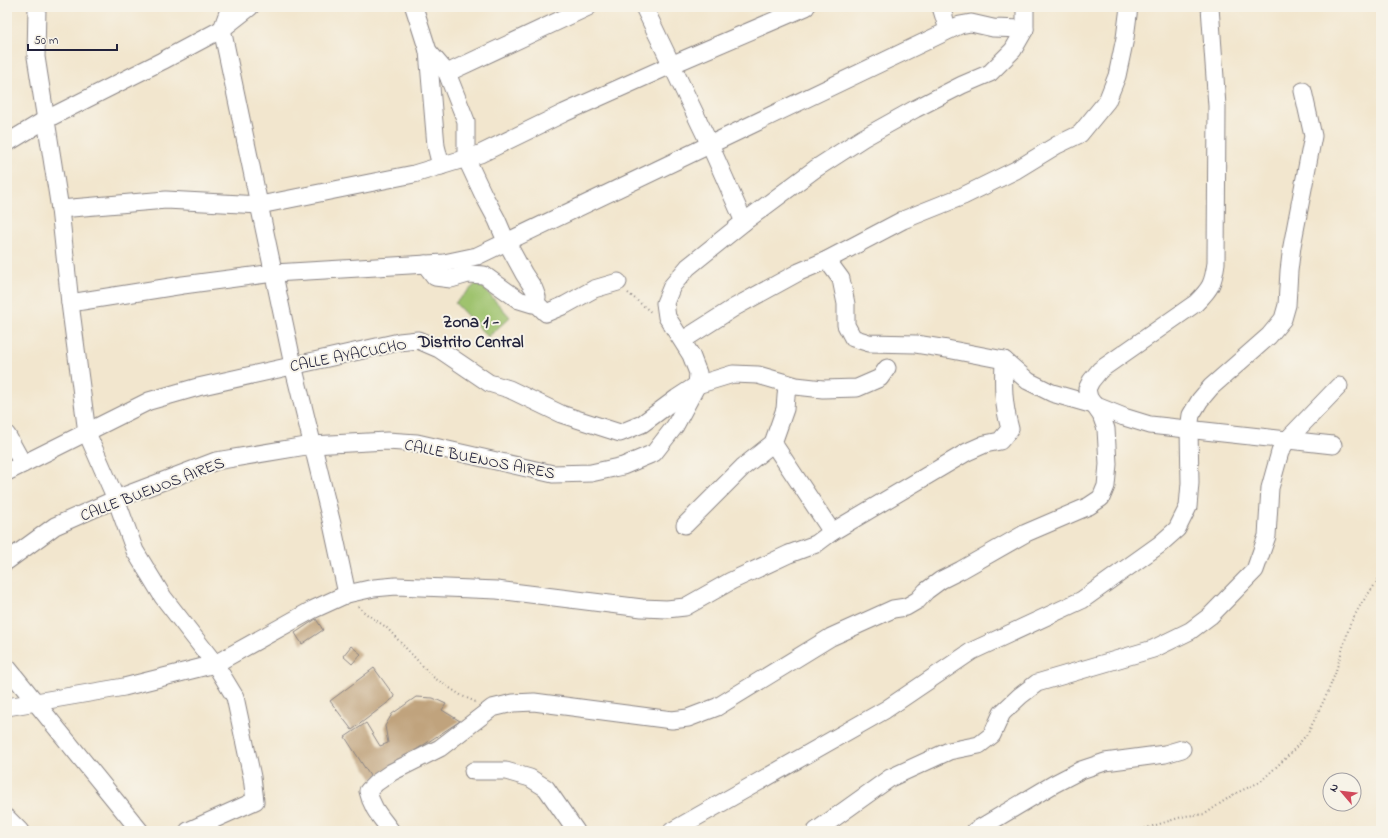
<svg xmlns="http://www.w3.org/2000/svg" width="1388" height="838" font-family="'Indie Flower',sans-serif">
	<rect width="100%" height="100%" fill="#f7f3e8"/>
	<filter id="ink" filterUnits="userSpaceOnUse"><feTurbulence type="fractalNoise" baseFrequency=".025" numOctaves="2"/><feDisplacementMap in="SourceGraphic" scale="8" xChannelSelector="R" yChannelSelector="G"/><feConvolveMatrix kernelMatrix="1 2 1 2 8 2 1 2 1" color-interpolation-filters="sRGB"/></filter>
	<filter id="wash" filterUnits="userSpaceOnUse"><feTurbulence type="fractalNoise" baseFrequency=".012" numOctaves="4" result="noise"/><feDisplacementMap in="SourceGraphic" scale="16" xChannelSelector="R" yChannelSelector="G"/><feGaussianBlur stdDeviation="0.9" result="paint"/><feColorMatrix in="noise" values="0 0 0 0 0 0 0 0 0 0 0 0 0 0 0 0 0 1.4 0 .05"/><feComposite in="paint" operator="in"/></filter>
	<g filter="url(#wash)">
		<rect width="100%" height="100%" fill="#f2e6ce"/>
		<!-- green -->
		<polygon fill="#9fc36e" stroke="#607254" points="478,282 510,317 488,337 455,303"/>
		<g id="blocks">
			<!-- building -->
			<g fill="#c0a37d">
				<polygon points="316,619 323,630 302,644 295,633"/>
				<polygon points="351,646 361,654 352,664 343,656"/>
				<polygon points="374,668 395,697 352,730 330,701"/>
				<polygon points="416,697 433,698 446,704 442,710 460,721 372,779 345,737 366,723 380,746 388,743 385,726 392,714"/>
			</g>
		</g>
	</g>
	<g filter="url(#ink)">
		<use href="#blocks" fill-opacity="0" stroke="#8a8484" stroke-width="1"/>
		<g fill="none" stroke-linecap="round" stroke-linejoin="round">
			<!-- minor casing -->
			<g stroke="#8a8484" stroke-width="19">
				<g id="minor">
					<polyline points="37,7 36,57 60,209 70,303 87,433 116,499 135,551 163,597 215,664 235,697 252,777 255,801 188,831"/>
					<polyline points="230,7 222,29 293,365 332,524 347,594"/>
					<polyline points="414,7 428,51 447,73 466,121 466,158 483,194 497,220 506,241 524,274 534,289 537,297 532,304 519,300 484,275 468,274 451,279 435,277 425,264"/>
					<polyline points="644,7 710,145 744,222"/>
					<polyline points="941,7 948,30"/>
					<polyline points="428,51 436,146 441,166"/>
					<polyline points="447,73 588,7"/>
					<polyline points="7,143 45,120 162,61 222,29 250,7"/>
					<polyline points="60,209 166,200 260,205 414,174 480,154 564,113 671,65 806,7"/>
					<polyline points="827,260 841,279 846,304 846,325 853,338 869,343 916,344 947,349 1004,360 1028,381 1052,393 1094,405 1124,417 1150,425 1333,445"/>
					<polyline points="534,301 546,313 565,305 594,289 618,282"/>
					<polyline points="70,303 183,285 274,273 444,263 477,256 960,25 971,23 993,28 1025,29"/>
					<polyline points="683,340 735,307 799,272 827,260 903,220 963,196 1016,170 1057,145 1080,134 1107,101 1117,76 1125,38 1129,7"/>
					<polyline points="7,435 23,464"/>
					<polyline points="773,443 832,532"/>
					<polyline points="7,472 149,401 198,387 399,342 418,340 439,349 489,383 509,389 561,414 620,433 642,424 677,398 697,385 733,374 758,375 796,386 823,389 857,388 880,378 887,368"/>
					<polyline points="685,525 743,467 773,443 785,409 787,384"/>
					<polyline points="7,561 55,526 116,499 216,461 312,445 387,441 417,443 553,474 591,473 623,466 654,453 675,426 697,385 698,373 691,355 667,317 665,303 672,286 688,267 744,222 815,169 863,138 915,109 962,85 990,73 1013,50 1025,29 1025,7"/>
					<polyline points="7,667 140,831"/>
					<path d="M7,707L124,687L215,664L312,610L347,594L374,588L396,586L497,590L642,608L667,609L685,607L731,581L789,554L816,544L832,532L967,452L985,444L1000,441L1010,429C1003,403 1003,387 1004,360"/>
					<polyline points="473,771 506,771 530,778 546,788 576,831"/>
					<polyline points="7,818 20,831"/>
					<path d="M391,831C381,817 372,809 368,791L376,783L392,772L440,748L492,708L513,703L534,702L672,720L688,718L717,707L831,637L893,609L906,607L918,600L926,591L941,580L961,570L1026,533L1089,506L1101,498L1106,486L1108,464L1106,429L1101,415L1089,398L1087,389L1091,381L1100,370L1196,303C1211,288 1213,284 1216,263L1217,106L1210,7"/>
					<polyline points="672,831 885,710 972,651 1082,600 1159,545 1177,529 1188,507 1190,483 1189,429 1191,415 1200,400 1211,387 1269,336 1283,319 1287,305 1289,271 1292,246 1313,136 1303,91"/>
					<polyline points="816,831 890,778 949,751 979,745 992,735 1002,713 1020,696 1037,683 1153,649 1190,631 1210,616 1255,570 1267,536 1270,488 1280,452 1287,440 1339,386"/>
					<polyline points="975,831 1054,784 1081,770 1105,762 1165,754 1182,749"/>
				</g>
			</g>
			<!-- path -->
			<g stroke="#8a8484" stroke-width="2" stroke-dasharray="1 3" stroke-linecap="butt">
				<polyline points="628,293 652,313"/>
				<polyline points="358,606 365,613 386,627 433,677 462,696 476,702"/>
				<polyline points="1137,831 1185,816 1205,814 1234,794 1260,782 1289,755 1308,733 1327,694 1335,674 1350,624 1361,604 1381,576"/>
			</g>
			<!-- minor -->
			<use href="#minor" stroke="#fff" stroke-width="17"/>
		</g>
	</g>
	<g text-anchor="middle" stroke-width="4" stroke-linejoin="round" paint-order="stroke">
		<!-- street labels -->
		<g font-size="16" fill="#22223b" stroke="#f7f3e8">
			<text transform="translate(348 354) rotate(-11)" y="6">CALLE AYACUCHO</text>
			<text transform="translate(480 458) rotate(11)" y="6">CALLE BUENOS AIRES</text>
			<text transform="translate(152 488) rotate(-21)" y="6">CALLE BUENOS AIRES</text>
		</g>
		<!-- neighbourhood labels -->
		<g font-size="17" font-weight="bold" fill="#22223b" stroke="#f7f3e8">
			<text x="471" y="327">Zona 1 -<tspan x="471" dy="20">Distrito Central</tspan></text>
		</g>
	</g>
	<!-- margin -->
	<rect width="1388" height="838" fill="none" stroke="#f7f3e8" stroke-width="24"/>
	<!-- north arrow -->
	<g transform="translate(1342 792) rotate(298)"><circle r="19" fill="#f7f3e8" stroke="#a29fa3"/>
	<path d="M0-3L7 15L0 10L-7 15Z" fill="#d1495b"/>
	<text y="-6" font-size="11" font-weight="bold" text-anchor="middle" fill="#22223b">N</text>
	</g>
	<!-- scale -->
	<path d="M28 44v6h89v-6" fill="none" stroke="#22223b" stroke-width="2"/>
	<text x="34" y="44" font-size="12" fill="#22223b" stroke="#f7f3e8" stroke-width="3" paint-order="stroke">50 m</text>
</svg>
